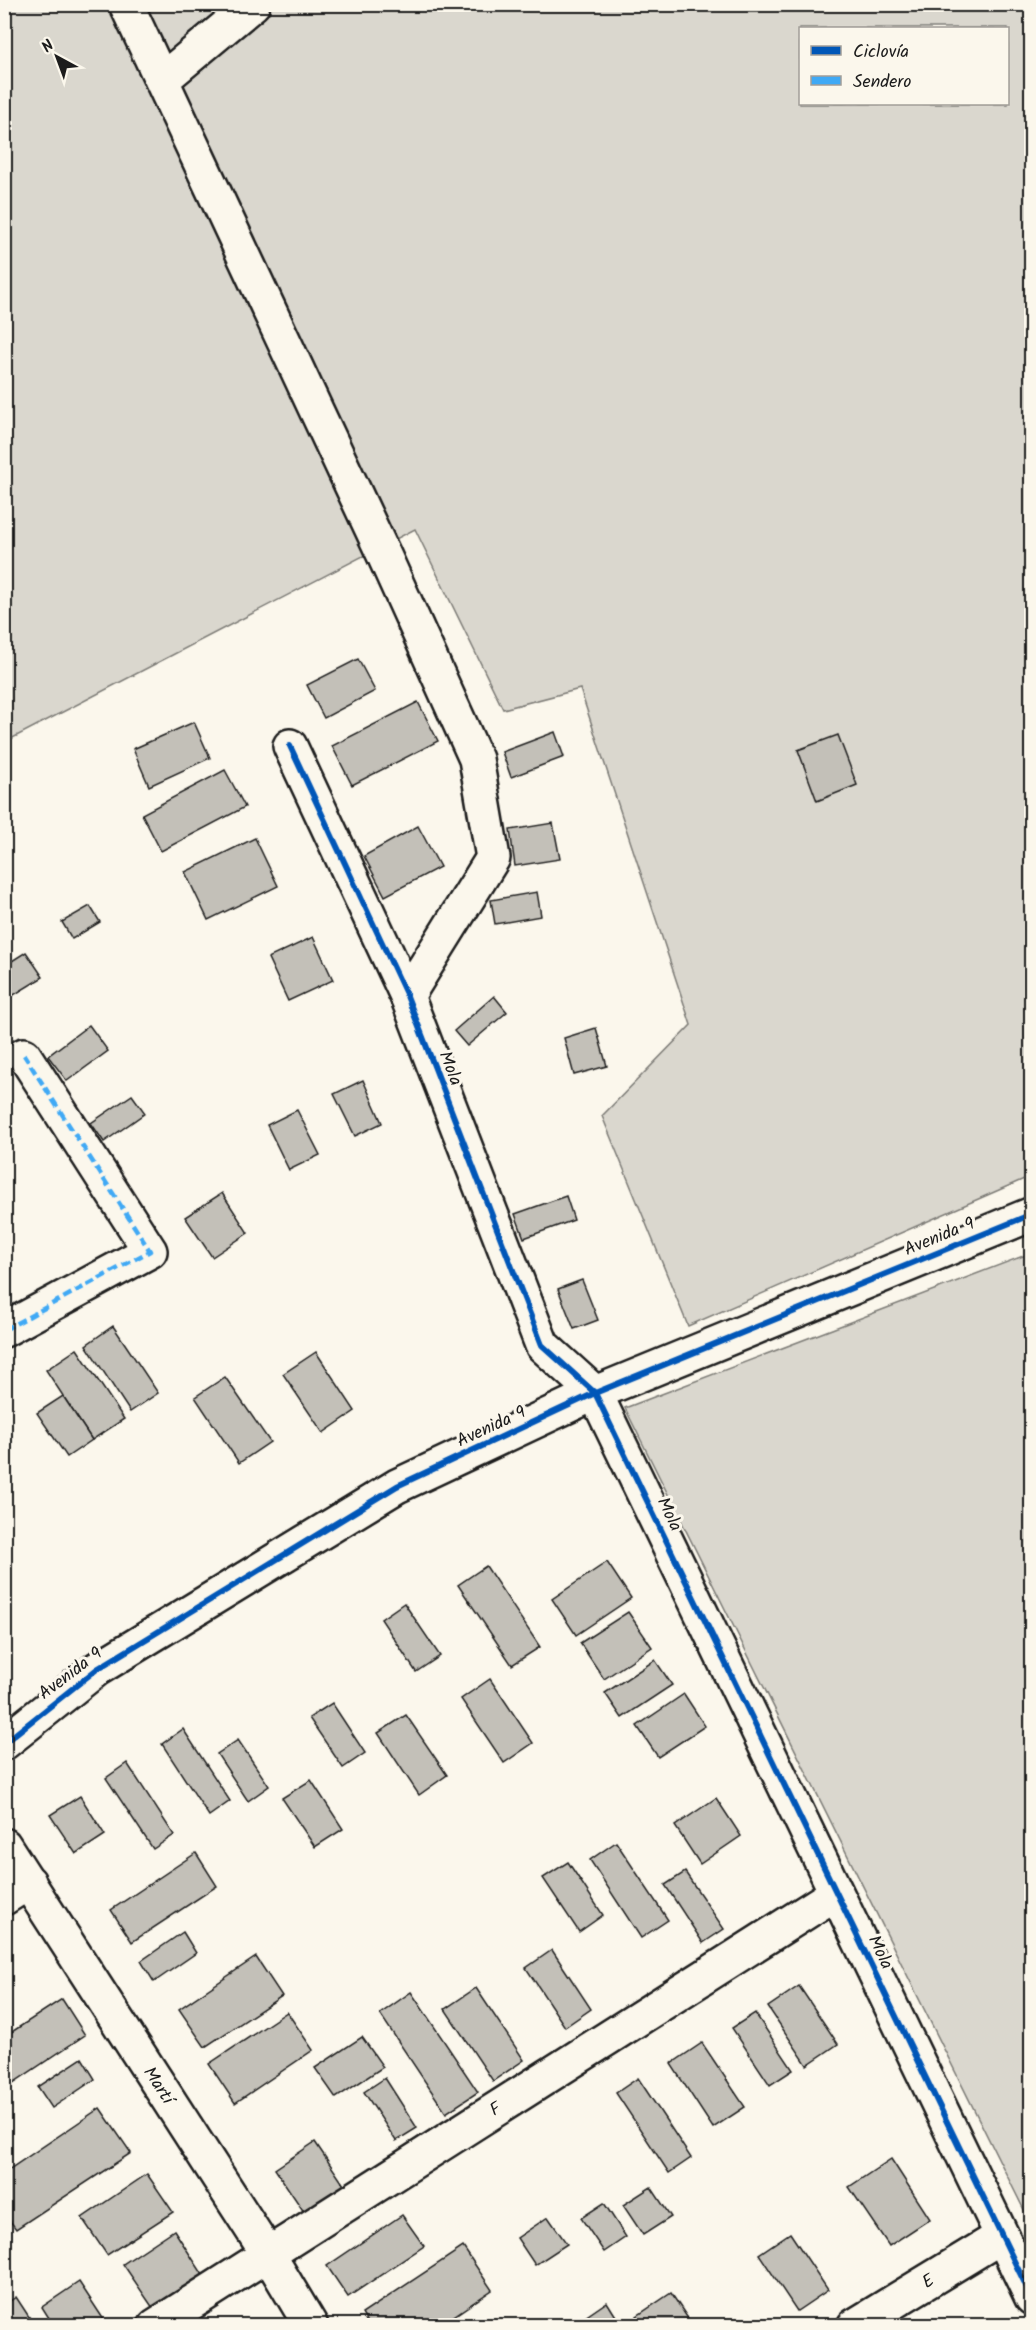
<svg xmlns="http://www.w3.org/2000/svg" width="1036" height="2330" font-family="Kalam,sans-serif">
	<rect width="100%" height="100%" fill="#fbf7ec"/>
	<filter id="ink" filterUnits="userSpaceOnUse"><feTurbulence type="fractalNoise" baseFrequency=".0167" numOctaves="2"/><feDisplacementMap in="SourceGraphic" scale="12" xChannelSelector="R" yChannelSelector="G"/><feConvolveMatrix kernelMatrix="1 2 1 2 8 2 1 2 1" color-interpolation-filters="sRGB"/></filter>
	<g filter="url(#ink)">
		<!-- green -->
		<g fill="#dad7ce" stroke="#7b7a75" stroke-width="1.5" fill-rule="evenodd">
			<path d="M5,5H1031V1176L688,1326L602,1116L691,1025L580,689L503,709L415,529L5,742ZM800,28H1008V104H800Z"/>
			<polygon points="1031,1253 1031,2224 625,1408"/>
		</g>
		<!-- building -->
		<g fill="#c3c0b8" stroke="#1c1c1c" stroke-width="1.5">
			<polygon points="358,659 375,691 324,718 307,685"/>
			<polygon points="418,702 438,741 352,785 332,746"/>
			<polygon points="194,722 210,758 149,786 133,749"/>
			<polygon points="555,732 564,757 511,777 502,752"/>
			<polygon points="838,735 857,785 817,801 798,750"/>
			<polygon points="225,770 245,807 161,851 142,814"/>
			<polygon points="553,823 560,859 515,866 510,830"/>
			<polygon points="418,826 440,867 385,896 364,856"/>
			<polygon points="255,838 278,886 208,920 185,872"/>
			<polygon points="537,892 541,916 495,924 491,900"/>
			<polygon points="90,906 100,922 72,939 62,922"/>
			<polygon points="313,937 333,980 288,1001 268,958"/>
			<polygon points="26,952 43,977 4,1001 4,966"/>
			<polygon points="494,996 507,1012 467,1046 454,1031"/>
			<polygon points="89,1025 108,1051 67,1081 48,1056"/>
			<polygon points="596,1028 607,1066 574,1075 564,1038"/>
			<polygon points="363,1080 382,1123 355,1136 334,1094"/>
			<polygon points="132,1095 145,1113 104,1142 91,1123"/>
			<polygon points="297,1110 320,1155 289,1170 267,1125"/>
			<polygon points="222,1193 248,1233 212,1257 185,1217"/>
			<polygon points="566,1196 574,1220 524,1238 515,1214"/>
			<polygon points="582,1280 598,1320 574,1329 558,1289"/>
			<polygon points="113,1326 158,1393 130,1412 86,1345"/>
			<polygon points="77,1349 124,1419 92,1440 46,1370"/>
			<polygon points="316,1352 355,1411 323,1433 283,1374"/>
			<polygon points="225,1377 270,1442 239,1463 195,1397"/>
			<polygon points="63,1396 92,1440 67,1457 37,1413"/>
			<polygon points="607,1562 631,1598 576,1635 552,1599"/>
			<polygon points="486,1566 540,1647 512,1665 458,1585"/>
			<polygon points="404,1603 440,1656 416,1672 381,1619"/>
			<polygon points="628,1612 652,1647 604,1679 580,1643"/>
			<polygon points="655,1660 672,1685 622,1718 605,1693"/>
			<polygon points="490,1679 533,1743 504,1763 461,1699"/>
			<polygon points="684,1694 705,1726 658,1757 637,1726"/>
			<polygon points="332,1703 365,1753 343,1768 309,1718"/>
			<polygon points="406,1715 447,1775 419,1795 378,1733"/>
			<polygon points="183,1729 230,1801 209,1816 162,1744"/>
			<polygon points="238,1740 269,1786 248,1801 217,1754"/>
			<polygon points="127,1763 174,1835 153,1849 106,1778"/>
			<polygon points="311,1780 343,1829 315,1847 282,1798"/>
			<polygon points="80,1796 105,1835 76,1854 50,1815"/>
			<polygon points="716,1798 741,1836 700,1864 675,1826"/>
			<polygon points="616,1842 668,1920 641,1938 590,1860"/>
			<polygon points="196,1853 217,1886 132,1942 111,1910"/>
			<polygon points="568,1862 603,1915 579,1932 543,1878"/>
			<polygon points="685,1872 724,1929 703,1943 665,1885"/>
			<polygon points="183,1932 196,1953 154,1982 141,1961"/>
			<polygon points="552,1950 591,2009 565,2027 526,1968"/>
			<polygon points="256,1957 282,1996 205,2047 179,2009"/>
			<polygon points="799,1986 838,2044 807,2065 768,2007"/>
			<polygon points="476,1988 524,2060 493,2081 445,2009"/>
			<polygon points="411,1992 478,2092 446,2113 380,2014"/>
			<polygon points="62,1999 85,2035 4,2089 4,2037"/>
			<polygon points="287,2012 313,2050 235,2103 209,2064"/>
			<polygon points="755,2013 793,2070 770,2085 732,2028"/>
			<polygon points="362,2037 383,2067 336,2098 315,2068"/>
			<polygon points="702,2043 745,2107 713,2128 671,2064"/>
			<polygon points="82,2058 95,2079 52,2108 38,2087"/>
			<polygon points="385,2078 417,2128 396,2141 364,2092"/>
			<polygon points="638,2078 691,2158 669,2173 616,2093"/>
			<polygon points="100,2108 131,2153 16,2229 4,2213 4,2173"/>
			<polygon points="315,2142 344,2185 304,2212 275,2169"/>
			<polygon points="891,2159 930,2219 889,2246 849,2187"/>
			<polygon points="147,2174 173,2212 107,2255 82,2218"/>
			<polygon points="651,2187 671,2217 643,2235 623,2205"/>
			<polygon points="604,2203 626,2237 604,2252 581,2218"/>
			<polygon points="402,2215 424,2246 348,2297 327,2266"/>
			<polygon points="548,2217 567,2244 535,2265 517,2238"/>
			<polygon points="174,2230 205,2278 155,2311 123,2264"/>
			<polygon points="790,2233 828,2290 797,2311 759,2254"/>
			<polygon points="463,2247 492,2290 439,2326 369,2326 362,2314"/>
			<polygon points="79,2282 108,2326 54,2326 42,2307"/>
			<polygon points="671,2293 693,2326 644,2326 637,2316"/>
			<polygon points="16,2297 35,2326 5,2326 4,2305"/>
			<polygon points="607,2302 622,2326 572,2326"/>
		</g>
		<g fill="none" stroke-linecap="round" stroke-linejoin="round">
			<!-- minor casing -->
			<g stroke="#1c1c1c" stroke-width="38">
				<g id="minor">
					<polyline points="126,4 383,553 476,759 493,858 407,996"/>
					<polyline points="162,80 253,4"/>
					<polyline points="290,746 407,996 542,1345 595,1393 1032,2298"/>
					<polyline points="4,1330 150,1251 24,1055"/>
					<polyline points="4,1743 97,1669 397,1486 595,1393 1032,1214"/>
					<polyline points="4,1845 268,2254 311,2326"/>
					<polyline points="4,1898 29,1882"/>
					<polyline points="155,2326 836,1893"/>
					<polyline points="854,2326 1002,2236"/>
				</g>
			</g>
			<!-- minor -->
			<use href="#minor" stroke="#fbf7ec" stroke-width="33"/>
			<!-- quiet -->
			<polyline stroke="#3fa9f5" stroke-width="4.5" stroke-dasharray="9 4.5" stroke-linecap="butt" points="4,1330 150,1251 24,1055"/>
			<!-- cycleway casing -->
			<g stroke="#fbf7ec" stroke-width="10">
				<g id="cycleway">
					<polyline points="290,746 407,996 542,1345 595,1393 1032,2298"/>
					<polyline points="4,1743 97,1669 397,1486 595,1393 1032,1214"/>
				</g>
			</g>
			<!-- cycleway -->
			<use href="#cycleway" stroke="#0057b8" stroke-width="6"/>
		</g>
	</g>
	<g text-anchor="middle" stroke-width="6" stroke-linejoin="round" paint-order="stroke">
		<!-- street labels -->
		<g font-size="18" fill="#1c1c1c" stroke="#fbf7ec">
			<text transform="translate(451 1068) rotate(69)" y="6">Mola</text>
			<text transform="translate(939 1236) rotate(-22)" y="6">Avenida 9</text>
			<text transform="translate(491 1426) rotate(-25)" y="6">Avenida 9</text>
			<text transform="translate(670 1514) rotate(64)" y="6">Mola</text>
			<text transform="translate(70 1673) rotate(-37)" y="6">Avenida 9</text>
			<text transform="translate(881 1952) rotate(64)" y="6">Mola</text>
			<text transform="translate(159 2085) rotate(57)" y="6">Martí</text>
			<text transform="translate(495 2109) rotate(-32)" y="6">F</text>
			<text transform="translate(928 2281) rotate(-31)" y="6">E</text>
		</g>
	</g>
	<!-- margin -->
	<rect width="1036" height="2330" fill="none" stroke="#fbf7ec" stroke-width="24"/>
	<rect x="12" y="12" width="1012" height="2306" fill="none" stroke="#1c1c1c" stroke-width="2" filter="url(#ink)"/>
	<!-- legend -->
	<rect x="799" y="27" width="210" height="78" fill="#fbf7ec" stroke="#a29f99" stroke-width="1.5"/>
	<rect x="811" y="46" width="30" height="9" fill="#0057b8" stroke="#a29f99" stroke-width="1.5"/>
	<text x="853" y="57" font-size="18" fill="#1c1c1c">Ciclovía</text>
	<rect x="811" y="76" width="30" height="9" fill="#3fa9f5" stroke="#a29f99" stroke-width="1.5"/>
	<text x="853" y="87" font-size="18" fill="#1c1c1c">Sendero</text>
	<!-- north arrow -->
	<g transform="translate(57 57) rotate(319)" stroke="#fbf7ec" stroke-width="4.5" paint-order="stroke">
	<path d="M0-4.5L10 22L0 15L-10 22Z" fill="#1c1c1c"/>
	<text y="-9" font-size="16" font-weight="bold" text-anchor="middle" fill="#1c1c1c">N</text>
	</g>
</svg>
